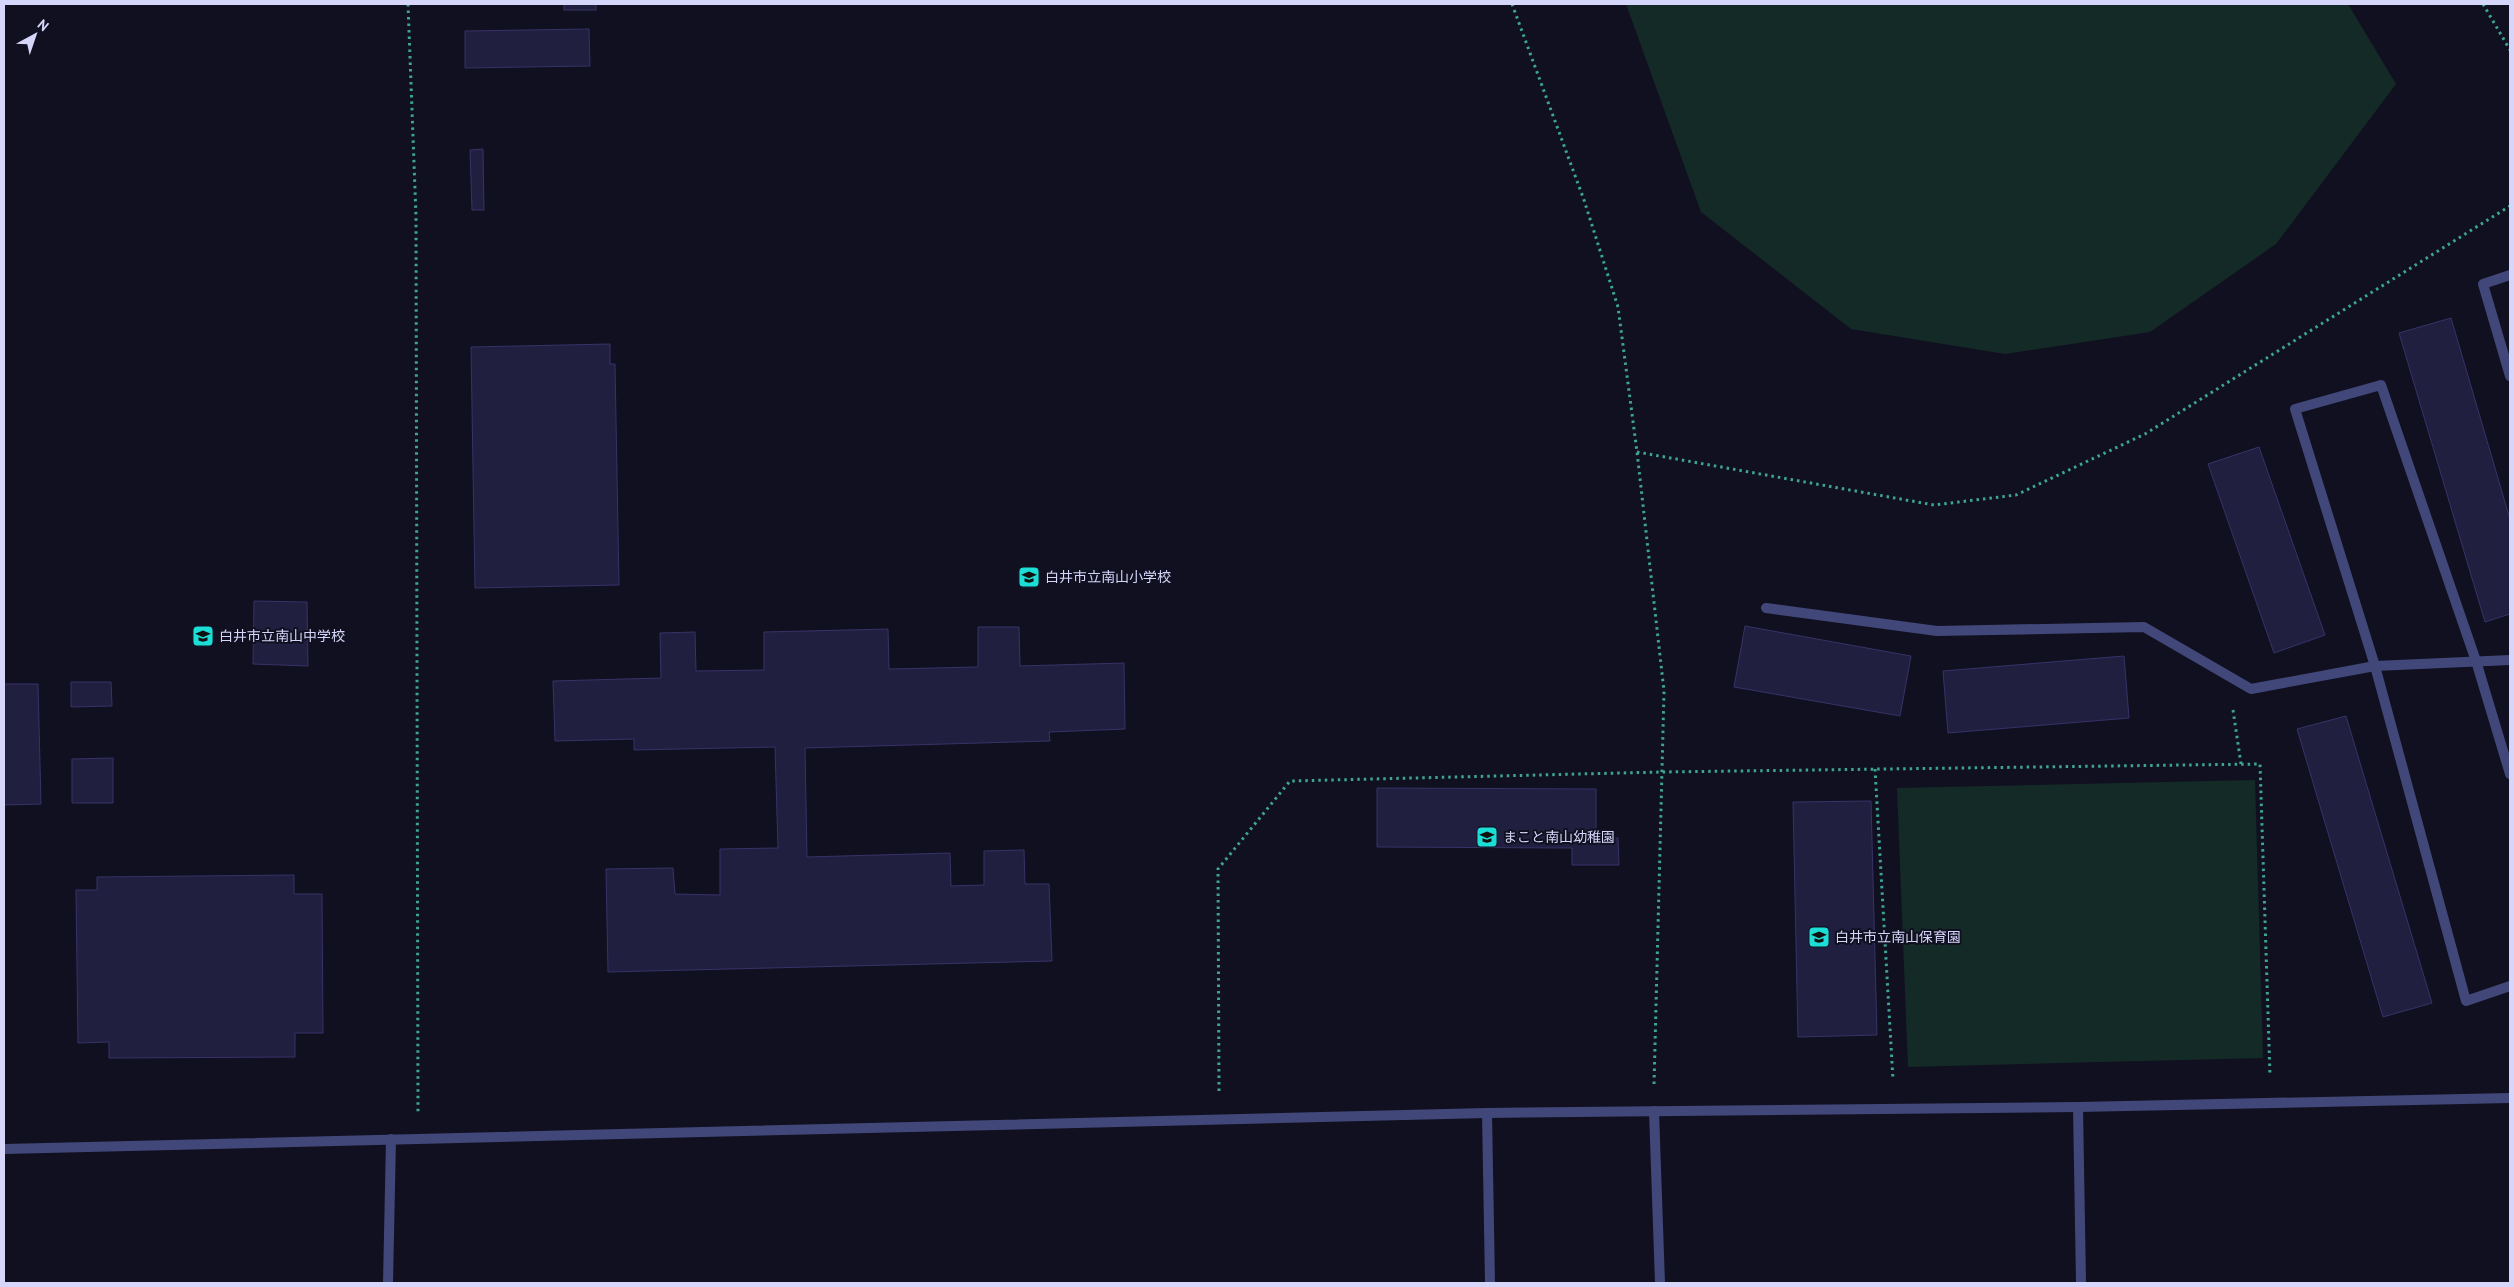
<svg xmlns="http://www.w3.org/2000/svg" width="2514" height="1287" font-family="'PT Sans','Noto Sans JP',sans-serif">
	<rect width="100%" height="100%" fill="#111020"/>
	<!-- green -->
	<g fill="#142a26">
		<polygon points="1626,4 2348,4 2396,84 2276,244 2150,332 2005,354 1851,329 1701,212"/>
		<polygon points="2255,780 2263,1058 1908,1067 1897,788"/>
	</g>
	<!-- building -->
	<g fill="#211f3f" stroke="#363368">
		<rect x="564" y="4" width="32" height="6"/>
		<polygon points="589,29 590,66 465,68 465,31"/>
		<polygon points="483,149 484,210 472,210 470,150"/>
		<polygon points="2451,318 2510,519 2510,614 2485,622 2399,333"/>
		<polygon points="610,344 610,364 615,364 619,585 475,588 471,347"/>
		<polygon points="2259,447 2325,635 2274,653 2208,464"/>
		<polygon points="254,601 307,602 308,666 253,664"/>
		<polygon points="1745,626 1911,656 1900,716 1734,687"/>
		<polygon points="978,627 1019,627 1020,666 1124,663 1125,729 1049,732 1050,741 805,748 807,857 950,853 951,886 984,885 984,851 1024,850 1025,884 1049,884 1052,961 608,972 606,869 673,868 675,894 720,895 720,849 778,848 775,747 634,750 634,739 555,741 553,681 661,678 660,633 695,632 696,671 764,670 764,632 888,629 889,669 978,667"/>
		<polygon points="2124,656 2129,718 1948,733 1943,671"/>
		<polygon points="71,682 111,682 112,706 71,707"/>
		<polygon points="4,684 38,684 41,804 4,805"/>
		<polygon points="2346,716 2432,1003 2383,1017 2297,729"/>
		<polygon points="113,758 113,803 72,803 72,759"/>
		<polygon points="1377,788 1596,789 1596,837 1618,838 1619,865 1572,865 1572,848 1377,847"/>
		<polygon points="1871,801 1877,1035 1798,1037 1793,802"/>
		<polygon points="294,875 294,894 322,894 323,1033 295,1033 295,1057 109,1058 109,1042 78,1043 76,890 97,890 97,877"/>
	</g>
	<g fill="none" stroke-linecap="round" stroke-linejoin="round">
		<!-- path -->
		<g stroke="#3da590" stroke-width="3" stroke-dasharray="2.5 4" stroke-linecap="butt">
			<polyline points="408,4 416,216 418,1113"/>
			<polyline points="1512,4 1584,200 1618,307 1637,452 1664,691 1654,1085"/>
			<polyline points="2483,4 2510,50"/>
			<polyline points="1637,452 1934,505 2016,495 2145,434 2510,206"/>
			<polyline points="2233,710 2241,764"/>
			<polyline points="1875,769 1893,1080"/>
			<polyline points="1219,1091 1218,869 1290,781 1662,772 2260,764 2270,1076"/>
		</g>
		<!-- service -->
		<polyline stroke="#414779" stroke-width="10" points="2510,275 2483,284 2510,376"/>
		<!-- minor -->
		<g stroke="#414779" stroke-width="10">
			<polyline points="1766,608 1937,631 2144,627 2251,689 2375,666 2510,660"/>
			<polyline points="2510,774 2476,661 2381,385 2295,409 2375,666 2466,1001 2510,986"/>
			<polyline points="2078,1107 2081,1283"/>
			<polyline points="1654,1111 1660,1283"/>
			<polyline points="1487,1113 1490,1283"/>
			<polyline points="388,1283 391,1139"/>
		</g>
		<!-- tertiary -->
		<polyline stroke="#414779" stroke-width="10" points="4,1149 1487,1113 2078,1107 2510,1098"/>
	</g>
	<!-- icons -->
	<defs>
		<g id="school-square" transform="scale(1.125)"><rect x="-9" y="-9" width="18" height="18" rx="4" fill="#1dded6" stroke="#111020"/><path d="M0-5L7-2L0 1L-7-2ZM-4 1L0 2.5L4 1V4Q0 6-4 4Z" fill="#111"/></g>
	</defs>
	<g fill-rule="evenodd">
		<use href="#school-square" x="1029" y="577"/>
		<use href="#school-square" x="203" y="636"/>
		<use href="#school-square" x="1487" y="837"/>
		<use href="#school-square" x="1819" y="937"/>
	</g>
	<g text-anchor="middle" stroke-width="4" stroke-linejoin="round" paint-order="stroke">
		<!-- poi labels -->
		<g font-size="14" fill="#d5d6fa" stroke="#111020" text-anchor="start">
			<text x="1045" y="582">白井市立南山小学校</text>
			<text x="219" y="641">白井市立南山中学校</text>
			<text x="1503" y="842">まこと南山幼稚園</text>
			<text x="1835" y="942">白井市立南山保育園</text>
		</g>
	</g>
	<!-- border -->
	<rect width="2514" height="1287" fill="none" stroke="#d5d6fa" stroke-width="10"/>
	<!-- north arrow -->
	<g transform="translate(35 35) rotate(40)" stroke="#111020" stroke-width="4" paint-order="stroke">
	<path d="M0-4L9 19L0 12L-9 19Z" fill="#d5d6fa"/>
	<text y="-8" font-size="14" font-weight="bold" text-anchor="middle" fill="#d5d6fa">N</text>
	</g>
</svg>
